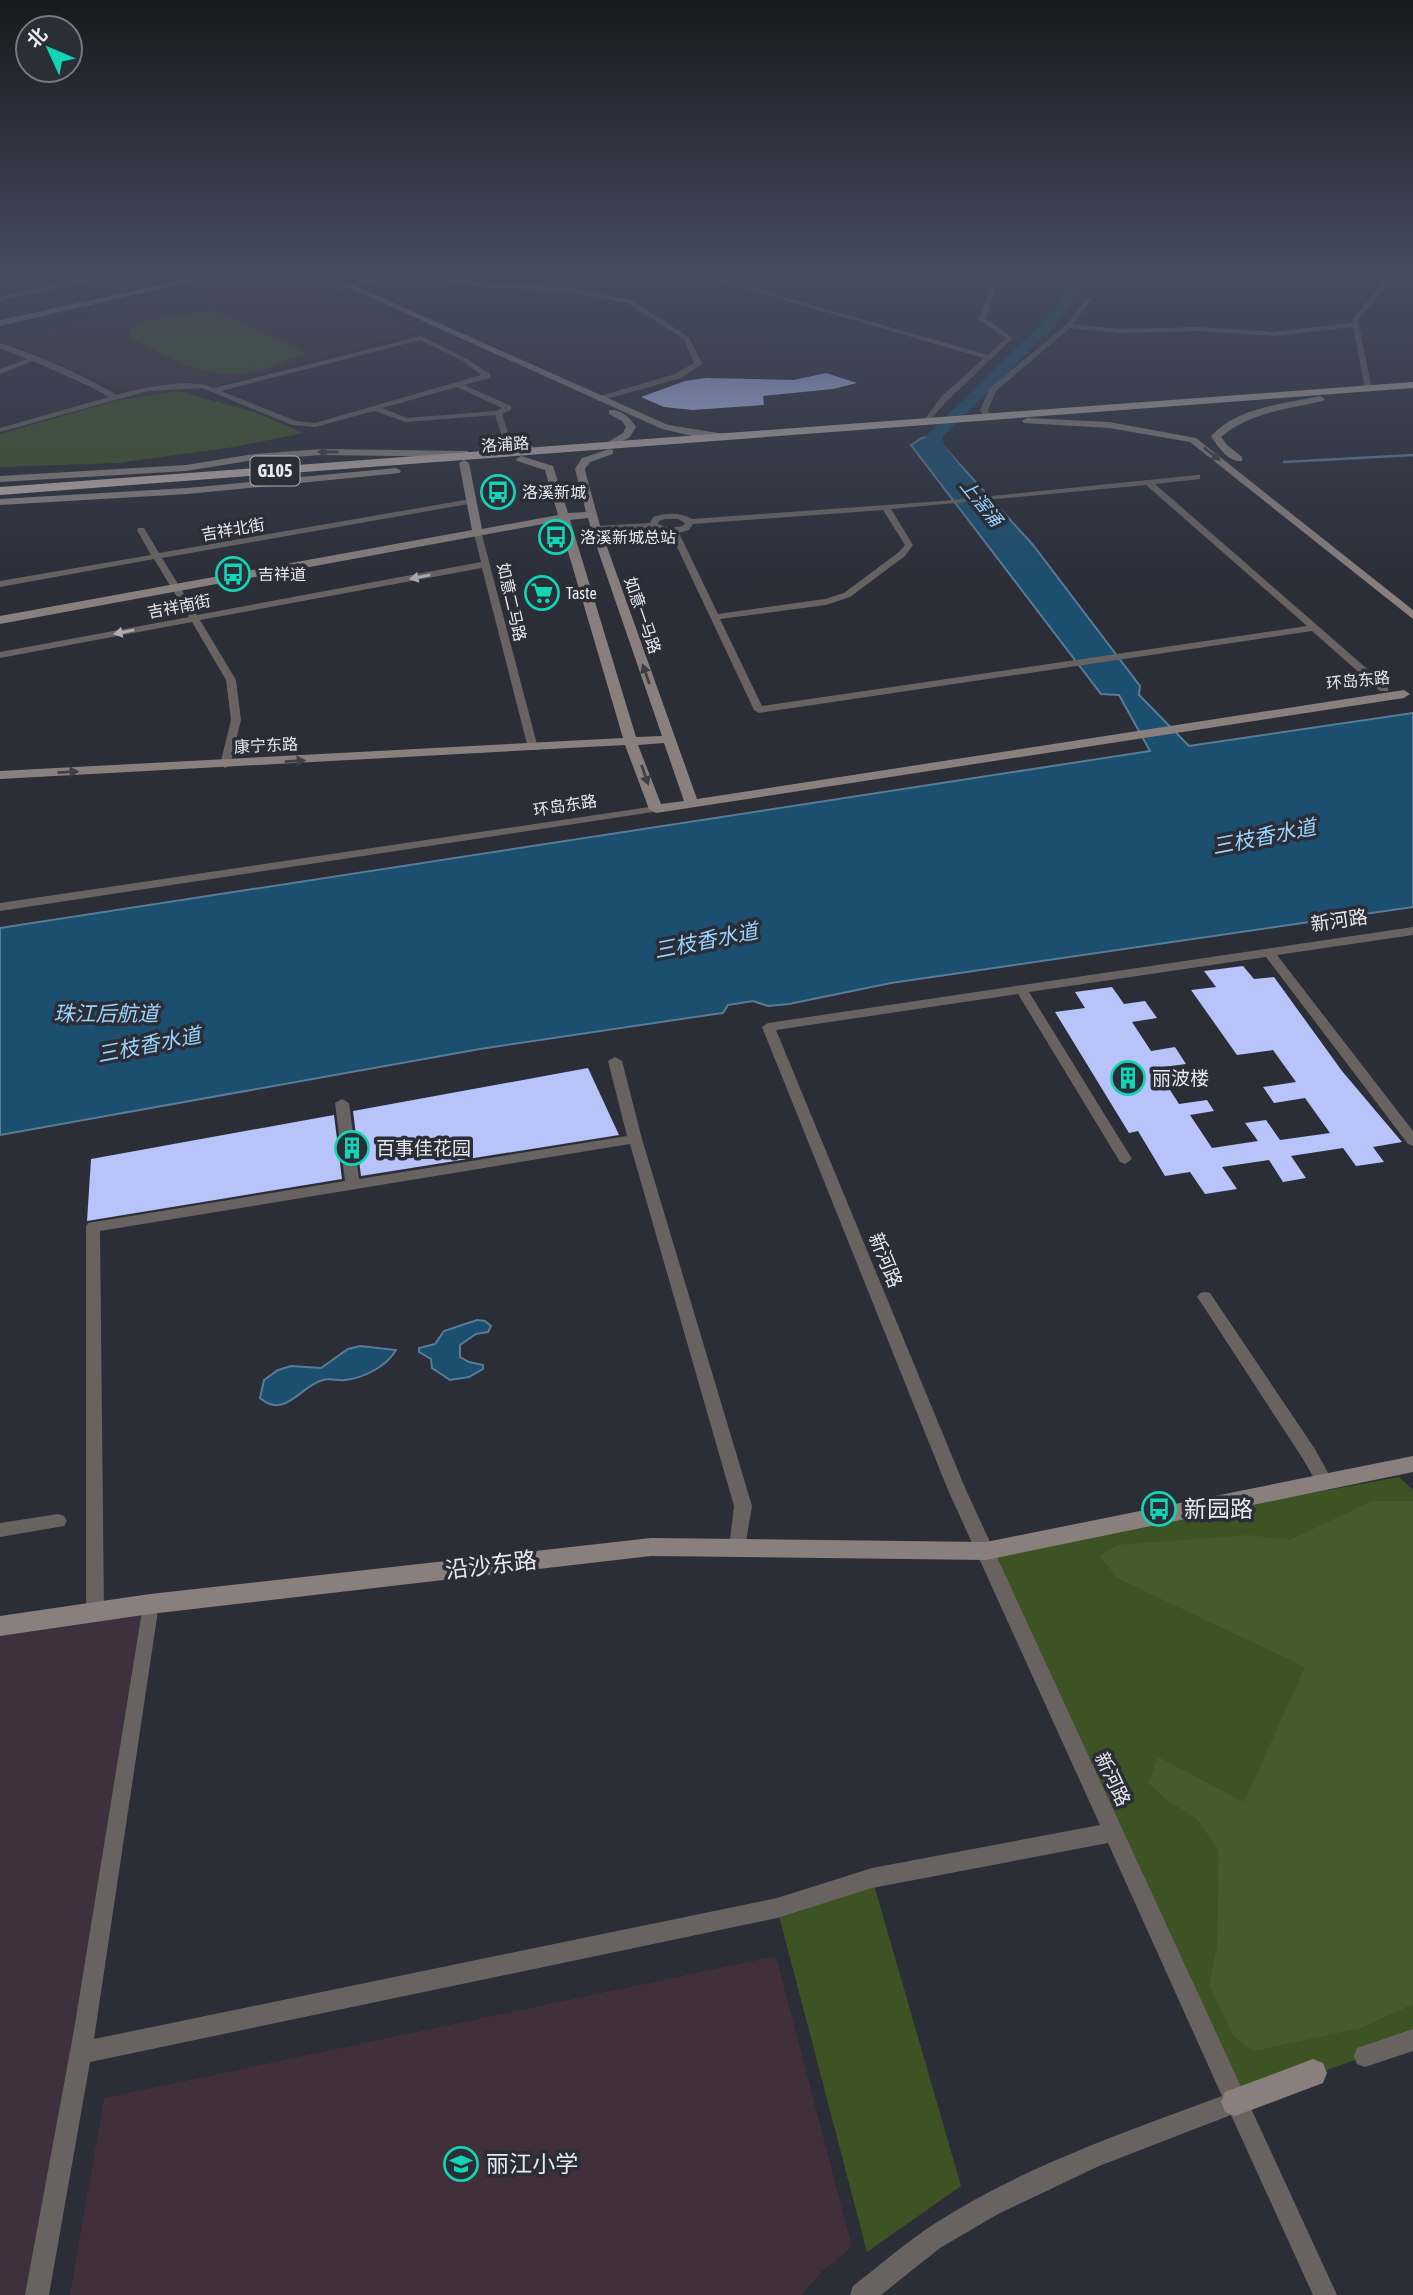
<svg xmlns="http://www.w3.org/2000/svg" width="1413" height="2295" font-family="'Asap Condensed','Noto Sans SC',sans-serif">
	<rect width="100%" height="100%" fill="#2b2d37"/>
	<!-- industrial -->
	<polygon fill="#3e303d" points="150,1604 37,2295 0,2295 0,1625"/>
	<!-- education -->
	<g fill="#412f39">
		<polygon points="288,272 421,331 152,403 2,341"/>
		<polygon points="776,1956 852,2247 823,2270 802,2295 70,2295 104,2098"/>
	</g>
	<!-- green -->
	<g fill="#3e5324">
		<path d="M213,310L308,353C292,357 277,366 261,370C211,383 173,360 130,338L129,332L133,326L143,321Z"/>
		<polygon points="178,391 254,412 304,433 234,447 117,463 0,467 0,434 115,401"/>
		<polygon points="1399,1477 1413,1490 1413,2040 1235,2102 987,1553"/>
		<polygon points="872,1878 961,2186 867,2252 777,1908"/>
	</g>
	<!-- forest -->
	<polygon fill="#455b2b" points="1372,1501 1413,1501 1413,2004 1361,2028 1253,2051 1233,2036 1209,1984 1217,1947 1219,1851 1196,1818 1168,1801 1148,1783 1158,1757 1244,1802 1305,1667 1117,1578 1100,1556 1117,1545 1248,1535 1290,1540"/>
	<!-- water -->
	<g fill="#1b4e6f" stroke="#587c96" stroke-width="2">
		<polygon points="934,436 1033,545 1140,686 1139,695 1189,746 1413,713 1413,907 891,983 789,1004 768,1006 753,1001 728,1005 723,1013 715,1014 480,1049 0,1135 0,928 1150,751 1119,695 1101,694 911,445 922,438"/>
		<polygon points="477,1320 485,1321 491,1326 488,1332 476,1334 460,1345 460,1357 469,1362 483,1365 483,1369 469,1377 450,1380 432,1368 431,1359 419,1352 419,1348 435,1344 444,1331"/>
		<path d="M360,1346L396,1350C387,1366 364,1378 345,1380C338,1381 331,1378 323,1380C301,1385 285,1420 260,1398L264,1380L278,1370L291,1366L321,1368L348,1349Z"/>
	</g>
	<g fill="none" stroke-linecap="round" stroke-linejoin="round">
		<!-- stream -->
		<polyline stroke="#587c96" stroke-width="2.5" points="1284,462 1413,455"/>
		<!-- river -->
		<polygon fill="#1b4e6f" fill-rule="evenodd" points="1087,271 1102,271 1082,288 1056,325 942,437 945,447 964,471 961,475 949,475 929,448 926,436 1046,319 1072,282"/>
	</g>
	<!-- building -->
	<g fill="#b7c3f9">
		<polygon points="826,373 857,383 833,389 763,396 764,405 693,410 664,407 641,397 685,381 706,378 794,380"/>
		<polygon points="1243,966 1254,979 1274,977 1342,1071 1402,1142 1373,1147 1384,1162 1356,1166 1343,1148 1291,1156 1306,1178 1283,1182 1269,1160 1222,1167 1237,1189 1205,1194 1190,1172 1165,1176 1138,1131 1129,1133 1055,1012 1085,1008 1075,992 1112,987 1124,1004 1145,1001 1157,1018 1132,1022 1151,1051 1175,1047 1186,1064 1156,1068 1179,1104 1207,1100 1214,1111 1190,1115 1212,1148 1258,1141 1245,1123 1266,1120 1280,1140 1330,1133 1305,1098 1274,1103 1263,1087 1296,1082 1273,1050 1237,1055 1191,990 1216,987 1204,971"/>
		<polygon points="588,1068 619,1135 361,1176 353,1111"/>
		<polygon points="334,1115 342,1179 87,1221 91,1159"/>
	</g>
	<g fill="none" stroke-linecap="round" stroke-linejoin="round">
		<!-- street -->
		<g fill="#686361" fill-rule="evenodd">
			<polygon points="119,271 130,271 0,301 0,297"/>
			<polygon points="406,271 481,283 564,287 631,300 689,337 702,364 681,378 600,401 597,401 597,397 675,374 694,363 684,339 627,303 564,291 481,287 410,274 336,290 333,288"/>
			<polygon points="692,271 988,355 1006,338 979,320 990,287 972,271 979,271 996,287 986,319 1013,338 947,401 928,422 924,420 941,397 984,358 692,273"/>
			<polygon points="1079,271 1086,271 1069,286 1065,286 1065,284"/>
			<polygon points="1392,271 1398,271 1358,320 1372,390 1365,388 1353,327 1274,336 1199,331 1119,333 1070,328 996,391 988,410 991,418 985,418 980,410 990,388 1066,325 1087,298 1092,299 1073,324 1119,329 1199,327 1274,332 1352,323 1353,319"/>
			<path d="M421,336L467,359L490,374V378L464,385L511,406V410L502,414L508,433L534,447V451H528L502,436L495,415L406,422L374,411L315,427L292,425L202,388L148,391L0,432V428L109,397L91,387L33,361L0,374V369L27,359L0,348V343C39,356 80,373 117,395C143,388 188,377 214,388ZM420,340L463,361L481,375L315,423L296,421L221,391ZM457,387L502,408L496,411L407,418L382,408Z"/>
			<path d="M1197,475H1200V479L1155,484L1388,687V691H1380L1312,631L759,713L754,710L671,534L651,528L595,532L591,529L595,526L650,523L653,517C667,513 679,512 692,519L942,501ZM1146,485L1307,626L762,706L720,619L826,605L850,597L905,556L913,545L891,509ZM883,510L905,545L899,552L844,593L825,599L718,614L679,533L689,530L693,524ZM665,519H678L685,523L683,526L669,528L658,524L659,521Z"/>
			<polygon points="471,499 475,501 474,503 162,558 197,615 481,562 474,533 481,531 538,748 537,750 529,750 528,748 482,568 200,620 236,680 241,720 230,765 225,768 220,765 231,720 226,680 192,622 0,658 0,652 189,617 154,559 0,587 0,581 151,555 137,530 138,528 144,528 159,553"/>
			<polygon points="656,806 660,807 660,811 0,911 0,903"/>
			<path d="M1413,927V935L1277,955L1413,1131V1146L1408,1144L1266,957L1029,992L1132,1159L1125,1164L1120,1162L1018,994L776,1030L966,1490L1337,2295H1313L1231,2115L1099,2166L998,2214L940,2248L881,2295H850L853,2286C880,2265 905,2243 934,2224C1022,2167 1125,2132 1222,2096L1108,1843L872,1888L777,1918L90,2062L49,2295H25L74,2030L144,1599L150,1596L156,1599L159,1604L94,2039L777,1898L872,1868L1100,1825L948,1490L762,1027L768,1023Z"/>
			<polygon points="615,1057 622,1061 642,1139 752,1506 744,1553 738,1555 732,1553 729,1548 734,1506 630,1144 100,1231 104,1612 101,1617 95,1620 89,1617 86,1612 86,1227 88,1223 345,1181 335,1103 342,1099 349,1103 359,1179 627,1136 608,1061"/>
			<polygon points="1205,1292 1210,1293 1315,1449 1333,1482 1331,1487 1325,1489 1319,1487 1303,1459 1200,1301 1197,1297 1200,1293"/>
			<polygon points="58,1514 64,1516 67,1521 64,1526 0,1537 0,1523"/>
			<polygon points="1413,2029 1413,2051 1365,2067 1357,2064 1354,2056 1357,2048"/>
		</g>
		<!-- secondary -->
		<g fill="#89807d" fill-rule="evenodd">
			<polygon points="223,271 237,271 0,326 0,320"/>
			<polygon points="312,271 322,271 668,425 731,435 726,438 692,436 662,429"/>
			<path d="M1320,396L1325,399L1323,401C1288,409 1250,412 1221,437L1227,445L1242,457V461C1228,462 1218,447 1211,436C1238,407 1284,404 1320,396Z"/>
			<path d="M609,410C621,409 630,417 636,427L630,437L611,447L606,444L608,442L623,433L626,427L622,421L609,414Z"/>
			<polygon points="1027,418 1109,422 1196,438 1413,610 1413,619 1190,442 1109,428 1024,423 1022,421"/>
			<polygon points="322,449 467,451 472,454 467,457 322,455 254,460 186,471 0,482 0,476 186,465 254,454"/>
			<path d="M610,449L613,450V454L590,462L585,469L586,474L602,533L697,799L1404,690L1410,694L1404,698L656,813L649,809L625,745L0,779V771L623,738L559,521L0,624V616L472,530L459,463L464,460L469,463L482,529L558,515L545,470L517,461L516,459L521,456L553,466L568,513L586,512L575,469L582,458ZM588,518L592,533L662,736L636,737L570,520ZM664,743L684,801L661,804L638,745Z"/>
			<polygon points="396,468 401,471 400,473 187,494 0,505 0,499 187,488"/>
			<polygon points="1413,1456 1413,1472 986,1560 651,1556 150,1614 0,1636 0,1616 150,1594 651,1538 986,1542"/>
			<polygon points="1313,2059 1323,2063 1327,2073 1323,2083 1235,2116 1225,2112 1221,2102 1225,2092"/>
		</g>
		<!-- highway -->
		<polygon fill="#b9aba6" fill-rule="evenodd" points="1413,382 1413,388 0,495 0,487"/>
	</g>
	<!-- one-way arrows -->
	<defs><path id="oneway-solid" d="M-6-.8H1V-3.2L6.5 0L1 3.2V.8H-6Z" transform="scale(1.75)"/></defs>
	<g fill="#3e3e45">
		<use href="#oneway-solid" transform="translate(328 452) rotate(180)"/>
		<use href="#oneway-solid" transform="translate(1212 454) rotate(38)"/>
		<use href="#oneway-solid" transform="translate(646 674) rotate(-109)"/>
		<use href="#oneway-solid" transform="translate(295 761) rotate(-3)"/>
		<use href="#oneway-solid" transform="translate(68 772) rotate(-3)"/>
		<use href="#oneway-solid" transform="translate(645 775) rotate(71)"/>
	</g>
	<g fill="#aeadb0">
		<use href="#oneway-solid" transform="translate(420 577) rotate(169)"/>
		<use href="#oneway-solid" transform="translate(124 632) rotate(169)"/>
	</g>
	<!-- sky -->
	<linearGradient id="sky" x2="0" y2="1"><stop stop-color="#18191e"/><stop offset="0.46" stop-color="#444c5e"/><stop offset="1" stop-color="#444c5e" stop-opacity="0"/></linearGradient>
	<rect width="1413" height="592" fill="url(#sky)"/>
	<!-- icons -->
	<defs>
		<g id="bus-ring" transform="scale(1.75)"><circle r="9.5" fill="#2b2d37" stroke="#11d5b4" stroke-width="1.5"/><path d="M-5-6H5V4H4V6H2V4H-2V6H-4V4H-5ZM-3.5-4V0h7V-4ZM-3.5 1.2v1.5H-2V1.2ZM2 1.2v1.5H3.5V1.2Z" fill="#11d5b4"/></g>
		<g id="supermarket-ring" transform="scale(1.75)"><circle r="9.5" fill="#2b2d37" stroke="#11d5b4" stroke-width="1.5"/><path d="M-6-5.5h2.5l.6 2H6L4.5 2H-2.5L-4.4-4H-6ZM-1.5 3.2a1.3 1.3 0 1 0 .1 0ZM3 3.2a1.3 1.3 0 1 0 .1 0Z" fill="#11d5b4"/></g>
		<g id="building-ring" transform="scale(1.75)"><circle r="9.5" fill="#2b2d37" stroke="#11d5b4" stroke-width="1.5"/><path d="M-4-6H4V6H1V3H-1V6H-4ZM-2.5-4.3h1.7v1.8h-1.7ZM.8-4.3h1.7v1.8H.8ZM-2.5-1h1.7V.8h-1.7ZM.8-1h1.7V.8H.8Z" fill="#11d5b4"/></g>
		<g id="school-ring" transform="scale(1.75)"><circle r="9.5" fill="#2b2d37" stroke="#11d5b4" stroke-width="1.5"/><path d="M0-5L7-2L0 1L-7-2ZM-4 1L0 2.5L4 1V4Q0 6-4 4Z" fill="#11d5b4"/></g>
	</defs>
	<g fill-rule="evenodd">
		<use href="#bus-ring" x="498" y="492"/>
		<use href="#bus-ring" x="556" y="537"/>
		<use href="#bus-ring" x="233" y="574"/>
		<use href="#supermarket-ring" x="542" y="593"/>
		<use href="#building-ring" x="1128" y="1078"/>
		<use href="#building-ring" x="352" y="1148"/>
		<use href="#bus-ring" x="1159" y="1509"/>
		<use href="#school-ring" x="461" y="2164"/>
	</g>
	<g text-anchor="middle" stroke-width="7" stroke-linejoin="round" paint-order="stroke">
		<!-- far-street labels -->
		<g font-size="16" fill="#e8e9f0" stroke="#2b2d37">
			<text transform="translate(505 444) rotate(-4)" y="6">洛浦路</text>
			<text transform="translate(233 529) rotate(-10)" y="6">吉祥北街</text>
			<text transform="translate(512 602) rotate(77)" y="6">如意二马路</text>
			<text transform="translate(179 606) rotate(-11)" y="6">吉祥南街</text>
			<text transform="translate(643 615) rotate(71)" y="6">如意一马路</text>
			<text transform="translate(1358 680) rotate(-6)" y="6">环岛东路</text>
			<text transform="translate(266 745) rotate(-3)" y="6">康宁东路</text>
			<text transform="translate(565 805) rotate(-9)" y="6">环岛东路</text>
		</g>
		<!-- far-poi labels -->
		<g font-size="16" fill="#e8e9f0" stroke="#2b2d37" text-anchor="start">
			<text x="522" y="498">洛溪新城</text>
			<text x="580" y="543">洛溪新城总站</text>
			<text x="258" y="580">吉祥道</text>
			<text x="566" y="599">Taste</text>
		</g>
		<!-- shield labels -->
		<rect fill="#2b2d37" stroke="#afb1b8" stroke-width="2" x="250.5" y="456.5" width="49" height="29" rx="5"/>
		<g font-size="18" font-weight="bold" fill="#e8e9f0">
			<text x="275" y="477">G105</text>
		</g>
		<!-- far-water labels -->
		<g font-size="18" font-style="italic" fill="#99d4ff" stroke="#2b2d37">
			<text transform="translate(981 503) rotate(51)" y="6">上滘涌</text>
		</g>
		<!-- street labels -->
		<g font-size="19" fill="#e8e9f0" stroke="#2b2d37">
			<text transform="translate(1339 920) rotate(-8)" y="7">新河路</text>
			<text transform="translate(886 1260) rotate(68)" y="7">新河路</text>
			<text transform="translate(1113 1779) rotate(65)" y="7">新河路</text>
		</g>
		<!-- poi labels -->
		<g font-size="19" fill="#e8e9f0" stroke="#2b2d37" text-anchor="start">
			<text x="1152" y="1085">丽波楼</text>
			<text x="376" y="1155">百事佳花园</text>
		</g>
		<!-- water labels -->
		<g font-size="21" font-style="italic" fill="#99d4ff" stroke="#2b2d37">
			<text transform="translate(1264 837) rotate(-11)" y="7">三枝香水道</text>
			<text transform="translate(706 941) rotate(-11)" y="7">三枝香水道</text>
			<text x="106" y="1021">珠江后航道</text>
			<text transform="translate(149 1045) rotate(-11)" y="7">三枝香水道</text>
		</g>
		<!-- near-poi labels -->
		<g font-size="23" fill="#e8e9f0" stroke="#2b2d37" text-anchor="start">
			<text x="1184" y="1517">新园路</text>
			<text x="486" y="2172">丽江小学</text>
		</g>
		<!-- near-street labels -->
		<g font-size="23" fill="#e8e9f0" stroke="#2b2d37">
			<text transform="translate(491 1565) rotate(-7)" y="8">沿沙东路</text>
		</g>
	</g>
	<!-- north arrow -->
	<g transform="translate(49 49) rotate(314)"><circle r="33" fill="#2b2d37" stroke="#777881" stroke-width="2"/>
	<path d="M0-5L12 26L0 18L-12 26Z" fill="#11d5b4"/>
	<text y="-10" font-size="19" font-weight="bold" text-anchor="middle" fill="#e8e9f0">北</text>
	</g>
</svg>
